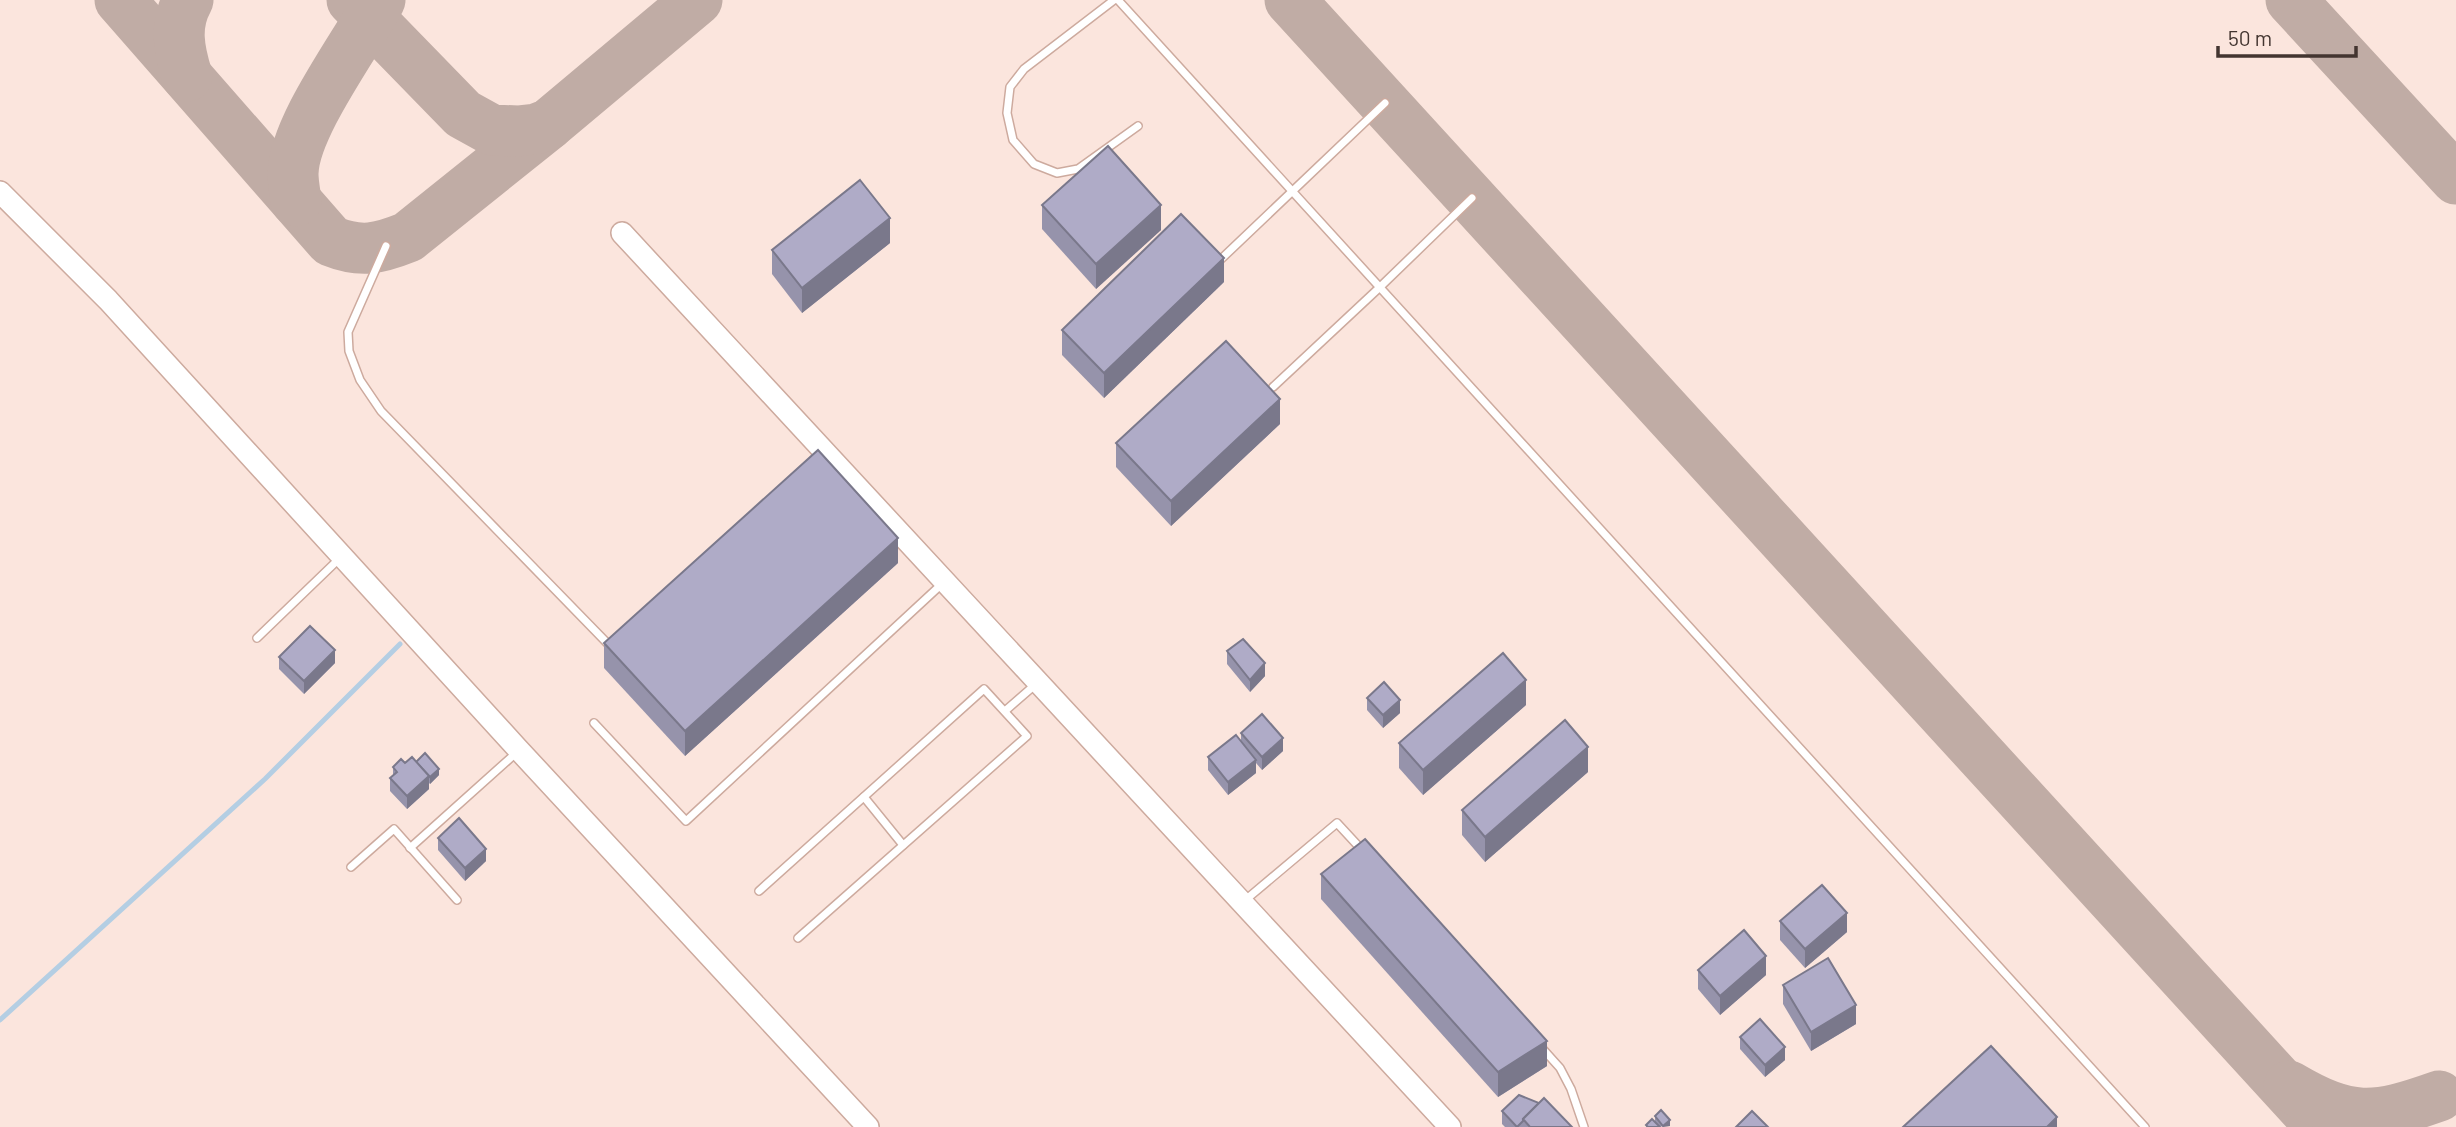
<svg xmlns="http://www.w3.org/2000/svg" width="2456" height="1127" font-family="Barlow,sans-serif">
	<rect width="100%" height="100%" fill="#fbe5dd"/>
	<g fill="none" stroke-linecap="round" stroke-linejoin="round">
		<!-- stream -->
		<polyline stroke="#b4cee3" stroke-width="5" points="0,1020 265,779 400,644"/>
		<!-- taxiway -->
		<g stroke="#c0aca5" stroke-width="51">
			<path d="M120,0L331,241C361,253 378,249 408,237L549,124"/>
			<polyline points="352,0 463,114 492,130 518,131 536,129 549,124 697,0"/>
			<polyline points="1290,0 2321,1127"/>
			<polyline points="2291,0 2456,179"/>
			<path d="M187,76C179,50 174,25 188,0"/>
			<path d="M296,201C295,192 293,183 293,174C294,126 356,45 380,0"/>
			<path d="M2289,1086C2350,1122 2374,1119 2439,1096"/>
		</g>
		<!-- lane casing -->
		<g stroke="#cdaa9e" stroke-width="10">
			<g id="lane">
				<polyline points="1114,0 1024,69 1010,87 1007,113 1013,140 1034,164 1057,173 1078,169 1138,126"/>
				<polyline points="1118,0 2145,1127"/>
				<polyline points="386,246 348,332 349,351 360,380 381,411 609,645 610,644"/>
				<polyline points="1218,262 1385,103"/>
				<polyline points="1273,387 1379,288 1472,198"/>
				<polyline points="257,638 341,557"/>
				<polyline points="1005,711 1036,684"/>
				<polyline points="594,723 686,821 944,582"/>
				<polyline points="864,797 903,845"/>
				<polyline points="410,848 516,753"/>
				<polyline points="351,867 394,829 457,900"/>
				<polyline points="759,891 984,689 1027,736 798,938"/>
				<polyline points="1243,902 1337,823 1362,850"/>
				<polyline points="1542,1048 1560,1068 1571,1089 1584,1127"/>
			</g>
		</g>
		<!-- secondary casing -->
		<g stroke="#cdaa9e" stroke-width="24">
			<g id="secondary">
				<polyline points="0,192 108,300 517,748 868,1127"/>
				<polyline points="622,233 1450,1127"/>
			</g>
		</g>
		<!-- lane -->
		<use href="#lane" stroke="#fff" stroke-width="7"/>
		<!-- secondary -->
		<use href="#secondary" stroke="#fff" stroke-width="21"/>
	</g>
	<!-- wall -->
	<g fill="#9693ab">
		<polygon points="1042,205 1161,230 1096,289 1042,229"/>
		<polygon points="890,243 802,313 772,274 772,250"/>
		<polygon points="1224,282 1104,398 1062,355 1062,330"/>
		<polygon points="1280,424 1171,526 1116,467 1116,443"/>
		<polygon points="898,563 685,756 604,668 604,643"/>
		<polygon points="1227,651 1265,676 1250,692 1227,664"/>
		<polygon points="279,657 335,663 304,694 279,669"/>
		<polygon points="1367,698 1400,713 1383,728 1367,710"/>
		<polygon points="1526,705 1423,795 1399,768 1399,743"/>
		<polygon points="1241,733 1283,751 1262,770 1256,763 1256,773 1228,795 1208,770 1208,757 1241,741"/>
		<polygon points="416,762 439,775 430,784 429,783 429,789 407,809 390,791 390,778 393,775 393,767"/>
		<polygon points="1588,772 1485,862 1462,835 1462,810"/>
		<polygon points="438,838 486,861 465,881 438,850"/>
		<polygon points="1321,874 1547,1066 1498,1097 1321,899"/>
		<polygon points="1780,921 1847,932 1805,968 1780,940"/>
		<polygon points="1698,970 1766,975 1720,1015 1698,989"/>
		<polygon points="1783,985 1856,1024 1811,1051 1783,1004"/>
		<polygon points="1740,1037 1785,1060 1765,1077 1740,1049"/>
		<polygon points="1502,1111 1572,1127 1505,1127 1502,1124"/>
		<polygon points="1655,1116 1670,1126 1646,1127 1646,1125 1655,1122"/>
	</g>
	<!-- shaded-wall -->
	<g fill="#7a788b">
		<polygon points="1161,205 1161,230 1096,289 1096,264"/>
		<polygon points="890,218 890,243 802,313 802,288"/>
		<polygon points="1224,258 1224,282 1104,398 1104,373"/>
		<polygon points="1280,399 1280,424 1171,526 1171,501"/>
		<polygon points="898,538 898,563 685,756 685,731"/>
		<polygon points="335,650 335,663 304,694 304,681"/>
		<polygon points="1265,663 1265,676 1250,692 1250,680"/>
		<polygon points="1526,680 1526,705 1423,795 1423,770"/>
		<polygon points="1400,700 1400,713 1383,728 1383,715"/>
		<polygon points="1283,738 1283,751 1262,770 1262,757"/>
		<polygon points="1588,747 1588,772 1485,862 1485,837"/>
		<polygon points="1256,760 1256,773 1228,795 1228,782"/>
		<polygon points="439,769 439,775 430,784 430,777"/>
		<polygon points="429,776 429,789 407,809 407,796"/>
		<polygon points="486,849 486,861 465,881 465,868"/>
		<polygon points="1847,913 1847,932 1805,968 1805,949"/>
		<polygon points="1766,956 1766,975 1720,1015 1720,996"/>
		<polygon points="1856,1005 1856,1024 1811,1051 1811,1032"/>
		<polygon points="1547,1041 1547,1066 1498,1097 1498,1072"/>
		<polygon points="1785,1047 1785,1060 1765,1077 1765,1065"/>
		<polygon points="2057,1117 2057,1127 2047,1127"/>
		<polygon points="1670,1120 1670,1126 1663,1127 1663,1126"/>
	</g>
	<!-- building -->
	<g fill="#afabc7" stroke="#7a788b" stroke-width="2">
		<polygon points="1108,146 1161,205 1096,264 1042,205"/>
		<polygon points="860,180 890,218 802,288 772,250"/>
		<polygon points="1181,214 1224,258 1104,373 1062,330"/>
		<polygon points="1226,341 1280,399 1171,501 1116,443"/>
		<polygon points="818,450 898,538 685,731 604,643"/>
		<polygon points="310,626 335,650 304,681 279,657"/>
		<polygon points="1243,639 1265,663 1250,680 1227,651"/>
		<polygon points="1503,653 1526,680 1423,770 1399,743"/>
		<polygon points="1384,682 1400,700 1383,715 1367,698"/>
		<polygon points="1262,714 1283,738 1262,757 1241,733"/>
		<polygon points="1565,720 1588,747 1485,837 1462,810"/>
		<polygon points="1236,735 1256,760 1228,782 1208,757"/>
		<polygon points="425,753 439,769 430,777 416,762"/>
		<polygon points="412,757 429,776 407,796 390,778 397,772 393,767 401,759 405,763"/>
		<polygon points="459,818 486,849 465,868 438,838"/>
		<polygon points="1365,839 1547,1041 1498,1072 1321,874"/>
		<polygon points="1822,885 1847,913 1805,949 1780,921"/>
		<polygon points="1744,930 1766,956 1720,996 1698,970"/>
		<polygon points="1828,958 1856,1005 1811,1032 1783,985"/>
		<polygon points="1760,1019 1785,1047 1765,1065 1740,1037"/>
		<polygon points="1991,1046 2057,1117 2047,1127 1903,1127"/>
		<polygon points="1519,1095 1539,1103 1523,1119 1523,1121 1517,1127 1502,1111"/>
		<polygon points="1544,1098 1572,1127 1530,1127 1523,1119"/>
		<polygon points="1661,1110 1670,1120 1663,1126 1655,1116"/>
		<polygon points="1752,1111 1768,1127 1736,1127"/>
		<polygon points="1652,1119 1660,1127 1648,1127 1646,1125"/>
	</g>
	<!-- scale -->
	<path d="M2218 46v10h138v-10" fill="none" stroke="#433530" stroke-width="3.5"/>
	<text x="2228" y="46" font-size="21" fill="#433530" stroke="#fbe5dd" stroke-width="5" paint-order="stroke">50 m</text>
</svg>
